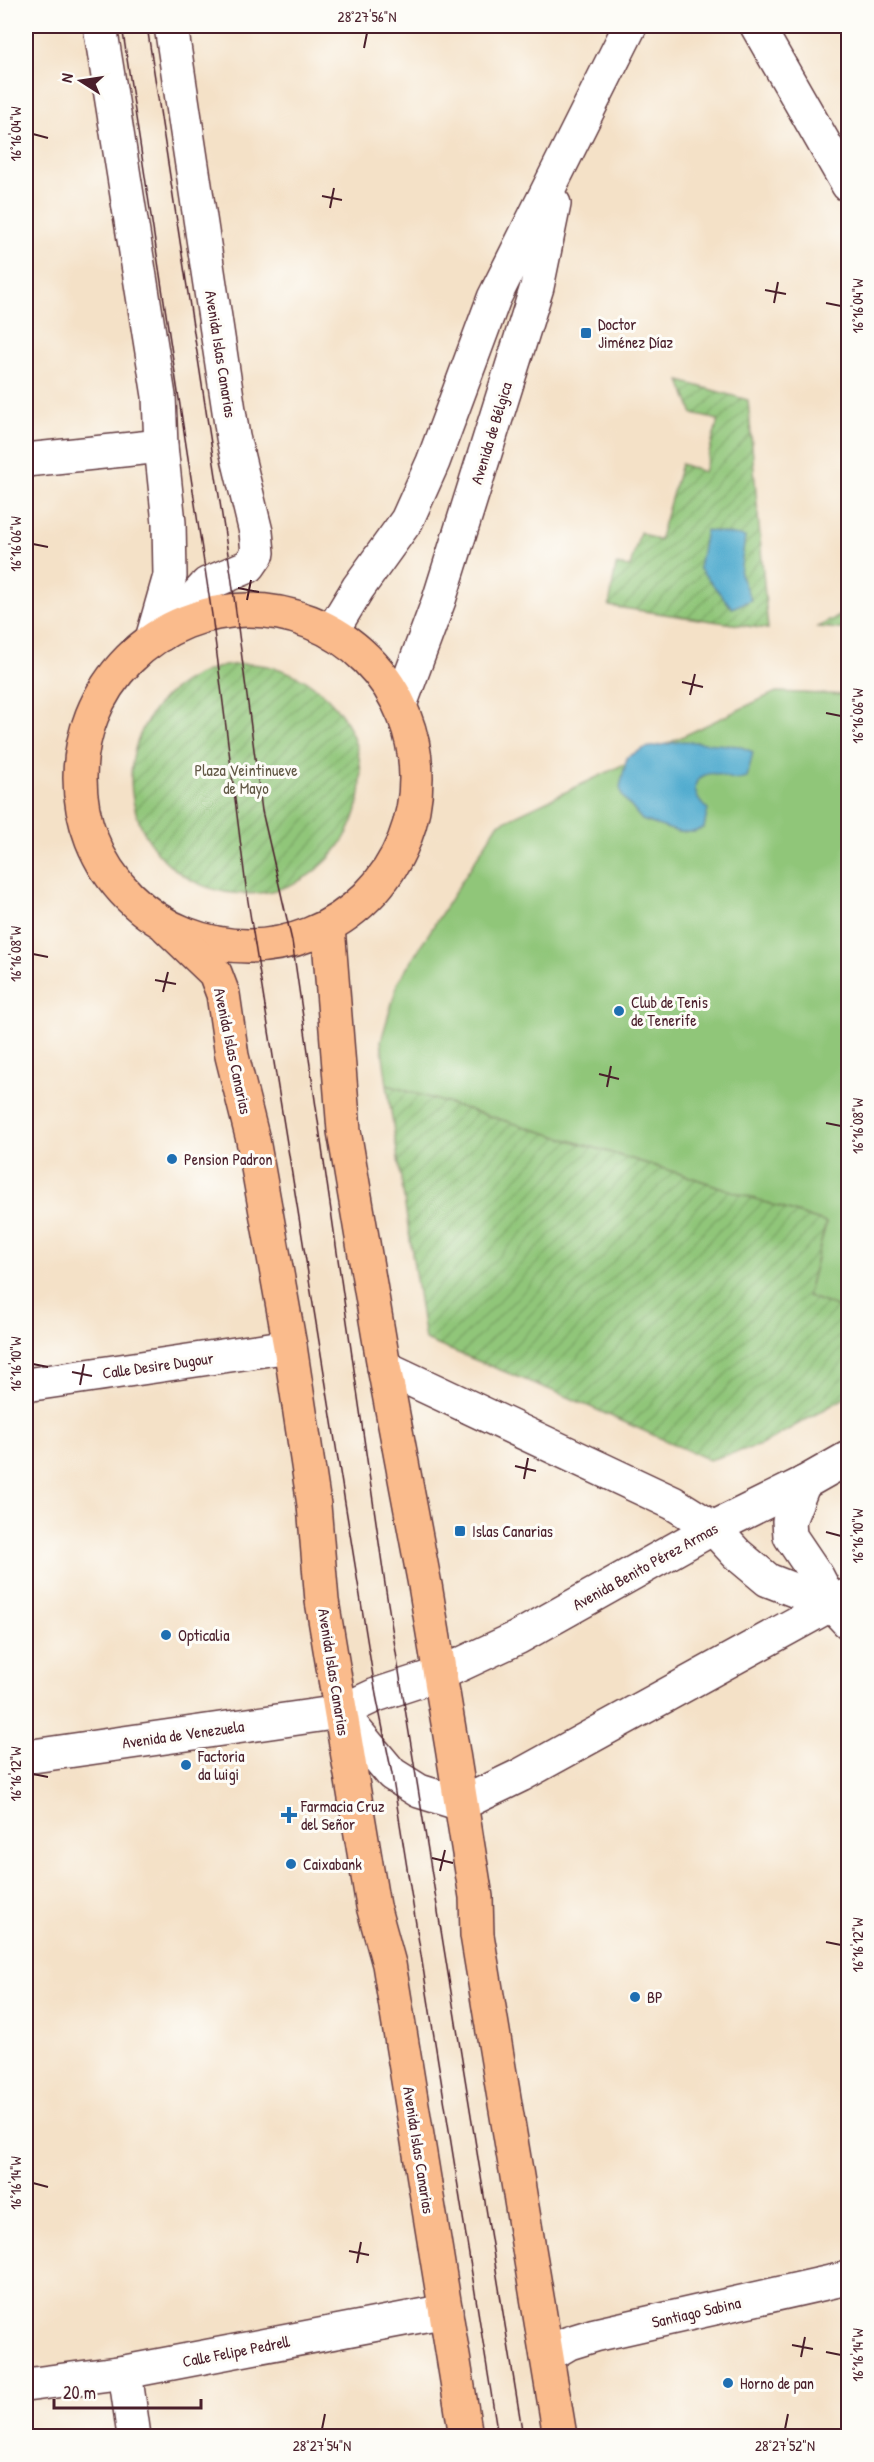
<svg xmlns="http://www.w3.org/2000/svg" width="874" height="2462" font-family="'Patrick Hand',sans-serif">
	<defs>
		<pattern id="garden-furrows" width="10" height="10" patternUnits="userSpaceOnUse" patternTransform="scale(1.5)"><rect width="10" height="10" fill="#90c679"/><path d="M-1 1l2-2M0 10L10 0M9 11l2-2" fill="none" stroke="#78a063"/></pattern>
	</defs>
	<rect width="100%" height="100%" fill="#fdfcf7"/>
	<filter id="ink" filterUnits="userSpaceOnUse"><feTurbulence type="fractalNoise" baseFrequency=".0167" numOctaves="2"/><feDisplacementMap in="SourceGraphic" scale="12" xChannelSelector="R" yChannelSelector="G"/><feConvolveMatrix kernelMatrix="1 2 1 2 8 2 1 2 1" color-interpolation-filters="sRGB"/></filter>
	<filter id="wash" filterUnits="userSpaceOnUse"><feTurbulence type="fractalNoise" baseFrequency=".008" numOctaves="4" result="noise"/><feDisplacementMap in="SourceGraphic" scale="24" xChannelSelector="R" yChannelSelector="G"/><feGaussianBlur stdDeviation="1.35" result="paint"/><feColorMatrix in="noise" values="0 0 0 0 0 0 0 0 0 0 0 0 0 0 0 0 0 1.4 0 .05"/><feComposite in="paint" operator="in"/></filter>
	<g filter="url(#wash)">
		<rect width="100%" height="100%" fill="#f4e1c7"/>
		<!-- grass -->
		<polygon fill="#90c679" stroke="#6d7252" stroke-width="1.5" points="776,692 848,695 848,1311 807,1296 826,1223 684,1175 387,1085 381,1041 398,982 498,824"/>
		<!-- garden -->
		<g fill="url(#garden-furrows)" stroke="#6d7252" stroke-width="1.5">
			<polygon points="680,381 748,400 768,629 609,606 616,565 630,567 640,532 659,541 681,464 704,472 718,420 693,414"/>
			<polygon points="848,611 848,630 818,627 846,612"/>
			<circle cx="246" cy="779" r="115"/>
			<polygon points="387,1085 684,1175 826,1223 807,1296 848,1311 848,1396 761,1445 709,1460 568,1397 425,1340"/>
		</g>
		<!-- water -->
		<g fill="#51accf" stroke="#4e667d" stroke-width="1.5">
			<polygon points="706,530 745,537 740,574 751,600 732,608 699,568"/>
			<path d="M683,741L739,746L753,752L747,778C729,784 718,769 705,775C688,782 696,801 708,809L704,828L694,832H678L642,820L622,796L620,787L627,757L645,748Z"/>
		</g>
	</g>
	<g filter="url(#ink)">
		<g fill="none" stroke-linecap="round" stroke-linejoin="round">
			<!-- minor casing -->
			<g stroke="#643c42" stroke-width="36">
				<g id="minor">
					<polyline points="100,26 159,396 161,446 169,523 170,576 152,639"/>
					<polyline points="757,26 848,185"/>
					<polyline points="26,460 161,446"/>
					<polyline points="332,631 358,588 407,520 433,462 494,298 630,26"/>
					<polyline points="162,634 207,584 249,566 258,553 256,532 233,437 171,26"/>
					<polyline points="400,705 439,600 537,287 554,204"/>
					<polyline points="384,1367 673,1503 713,1528 737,1554 768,1580 832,1605"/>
					<polyline points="26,1385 290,1346"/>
					<polyline points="804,1483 789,1521 790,1536 817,1576 832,1605 848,1622"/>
					<polyline points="340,1712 392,1774 419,1791 461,1804 521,1775 848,1595"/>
					<polyline points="26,1757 340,1712 376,1695 440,1674 517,1638 713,1528 804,1483 848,1458"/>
					<polyline points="547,2356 569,2343 595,2335 848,2278"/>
					<polyline points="125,2372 134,2436"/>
					<polyline points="26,2385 125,2372 446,2311"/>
				</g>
			</g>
			<!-- major casing -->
			<g stroke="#643c42" stroke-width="36">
				<g id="major">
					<circle cx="248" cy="778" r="168"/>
					<polyline points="167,927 215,973 223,994 232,1056 253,1140 290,1346 314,1505 322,1601 373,1906 389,1964 466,2436"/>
					<polyline points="328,927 344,1131 384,1367 425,1585 452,1747 476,1897 477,1935 560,2436"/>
				</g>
			</g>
			<!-- minor -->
			<use href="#minor" stroke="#fff" stroke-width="33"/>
			<!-- major -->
			<use href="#major" stroke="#fabb8c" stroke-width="33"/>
			<!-- tram -->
			<g stroke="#4a1f2b" stroke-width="1.5">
				<polyline points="122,26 212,615 247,895 376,1695 392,1774 498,2436"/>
				<polyline points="147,26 231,574 262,811 292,941 386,1591 523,2436"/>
			</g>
		</g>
	</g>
	<!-- ticks -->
	<path fill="none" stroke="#4a1f2b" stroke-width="2" d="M364,48L367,33M33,134L48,138M322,196L342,200M330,208L334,188M765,290L786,294M774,303L778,282M826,303L841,306M33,544L48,547M238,588L259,592M247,600L251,580M682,682L703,687M690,695L695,674M826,713L841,716M33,954L48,957M155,980L176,984M163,992L168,972M599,1074L619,1079M607,1087L611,1066M826,1123L841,1126M33,1364L48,1367M72,1372L92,1376M80,1385L84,1364M515,1466L536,1471M524,1479L528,1458M826,1532L841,1536M33,1774L48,1777M432,1858L453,1863M440,1871L445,1850M826,1942L841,1945M33,2183L48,2187M349,2251L369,2255M357,2263L361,2242M792,2345L813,2349M826,2352L841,2355M801,2357L805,2337M322,2429L325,2414M785,2429L788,2414"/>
	<!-- markers -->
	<g fill="#1f6fb2" stroke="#fdfcf7" stroke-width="2">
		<rect x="580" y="327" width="12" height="12" rx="3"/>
		<circle cx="619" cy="1011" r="6"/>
		<circle cx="172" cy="1159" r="6"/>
		<rect x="454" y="1525" width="12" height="12" rx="3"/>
		<circle cx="166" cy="1635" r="6"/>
		<circle cx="186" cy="1765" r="6"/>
		<path d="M286 1806h6v6h6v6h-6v6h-6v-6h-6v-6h6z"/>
		<circle cx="291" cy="1864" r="6"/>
		<circle cx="635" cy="1997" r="6"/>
		<circle cx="728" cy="2383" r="6"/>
	</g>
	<g text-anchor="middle" stroke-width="6" stroke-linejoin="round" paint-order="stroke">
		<!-- poi labels -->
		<g font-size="16" fill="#4a1f2b" stroke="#fdfcf7" text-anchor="start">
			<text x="598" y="330">Doctor<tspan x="598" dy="18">Jiménez Díaz</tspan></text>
			<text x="631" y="1008">Club de Tenis<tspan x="631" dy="18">de Tenerife</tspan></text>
			<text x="184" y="1165">Pension Padron</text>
			<text x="472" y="1537">Islas Canarias</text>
			<text x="178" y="1641">Opticalia</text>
			<text x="198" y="1762">Factoria<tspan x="198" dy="18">da luigi</tspan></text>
			<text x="301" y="1812">Farmacia Cruz<tspan x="301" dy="18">del Señor</tspan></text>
			<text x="303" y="1870">Caixabank</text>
			<text x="647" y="2003">BP</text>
			<text x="740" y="2389">Horno de pan</text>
		</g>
		<!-- street labels -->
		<g font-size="16" fill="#4a1f2b" stroke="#fdfcf7">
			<text transform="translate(221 354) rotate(81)" y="6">Avenida Islas Canarias</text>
			<text transform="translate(491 433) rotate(-73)" y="6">Avenida de Bélgica</text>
			<text transform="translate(233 1051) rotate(78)" y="6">Avenida Islas Canarias</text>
			<text transform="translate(158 1365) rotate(-8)" y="6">Calle Desire Dugour</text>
			<text transform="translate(645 1566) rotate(-29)" y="6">Avenida Benito Pérez Armas</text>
			<text transform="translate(334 1672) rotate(81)" y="6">Avenida Islas Canarias</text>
			<text transform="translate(183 1734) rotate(-8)" y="6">Avenida de Venezuela</text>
			<text transform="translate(419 2150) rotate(81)" y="6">Avenida Islas Canarias</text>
			<text transform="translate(696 2312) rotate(-13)" y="6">Santiago Sabina</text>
			<text transform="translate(236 2351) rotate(-11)" y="6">Calle Felipe Pedrell</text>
		</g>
		<!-- park labels -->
		<g font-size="16" fill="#625946" stroke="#fdfcf7">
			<text x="246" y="776">Plaza Veintinueve<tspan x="246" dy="18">de Mayo</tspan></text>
		</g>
	</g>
	<!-- margin -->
	<rect width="874" height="2462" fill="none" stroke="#fdfcf7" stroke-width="66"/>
	<!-- north arrow -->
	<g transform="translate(81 81) rotate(282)" stroke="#fdfcf7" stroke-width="4.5" paint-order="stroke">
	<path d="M0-4.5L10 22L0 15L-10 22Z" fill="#4a1f2b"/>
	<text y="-9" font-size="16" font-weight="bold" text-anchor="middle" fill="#4a1f2b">N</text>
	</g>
	<!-- scale -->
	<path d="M54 2399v9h147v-9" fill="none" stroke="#4a1f2b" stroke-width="3"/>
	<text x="63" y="2399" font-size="18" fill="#4a1f2b" stroke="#fdfcf7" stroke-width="4.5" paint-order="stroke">20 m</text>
	<rect x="33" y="33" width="808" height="2396" fill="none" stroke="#4a1f2b" stroke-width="2"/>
	<g font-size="15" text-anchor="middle" fill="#4a1f2b">
		<text x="367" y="22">28°27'56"N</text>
		<text transform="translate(16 134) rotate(-90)" y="5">16°16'04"W</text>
		<text transform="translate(858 306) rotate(-90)" y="5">16°16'04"W</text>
		<text transform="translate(16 544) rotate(-90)" y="5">16°16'06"W</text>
		<text transform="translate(858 716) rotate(-90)" y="5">16°16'06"W</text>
		<text transform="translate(16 954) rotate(-90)" y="5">16°16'08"W</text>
		<text transform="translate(858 1126) rotate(-90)" y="5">16°16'08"W</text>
		<text transform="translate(16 1364) rotate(-90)" y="5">16°16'10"W</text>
		<text transform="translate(858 1536) rotate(-90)" y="5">16°16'10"W</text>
		<text transform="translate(16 1774) rotate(-90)" y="5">16°16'12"W</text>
		<text transform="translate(858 1945) rotate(-90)" y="5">16°16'12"W</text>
		<text transform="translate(16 2183) rotate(-90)" y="5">16°16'14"W</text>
		<text transform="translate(858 2355) rotate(-90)" y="5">16°16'14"W</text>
		<text x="322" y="2451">28°27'54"N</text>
		<text x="785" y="2451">28°27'52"N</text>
	</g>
</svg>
